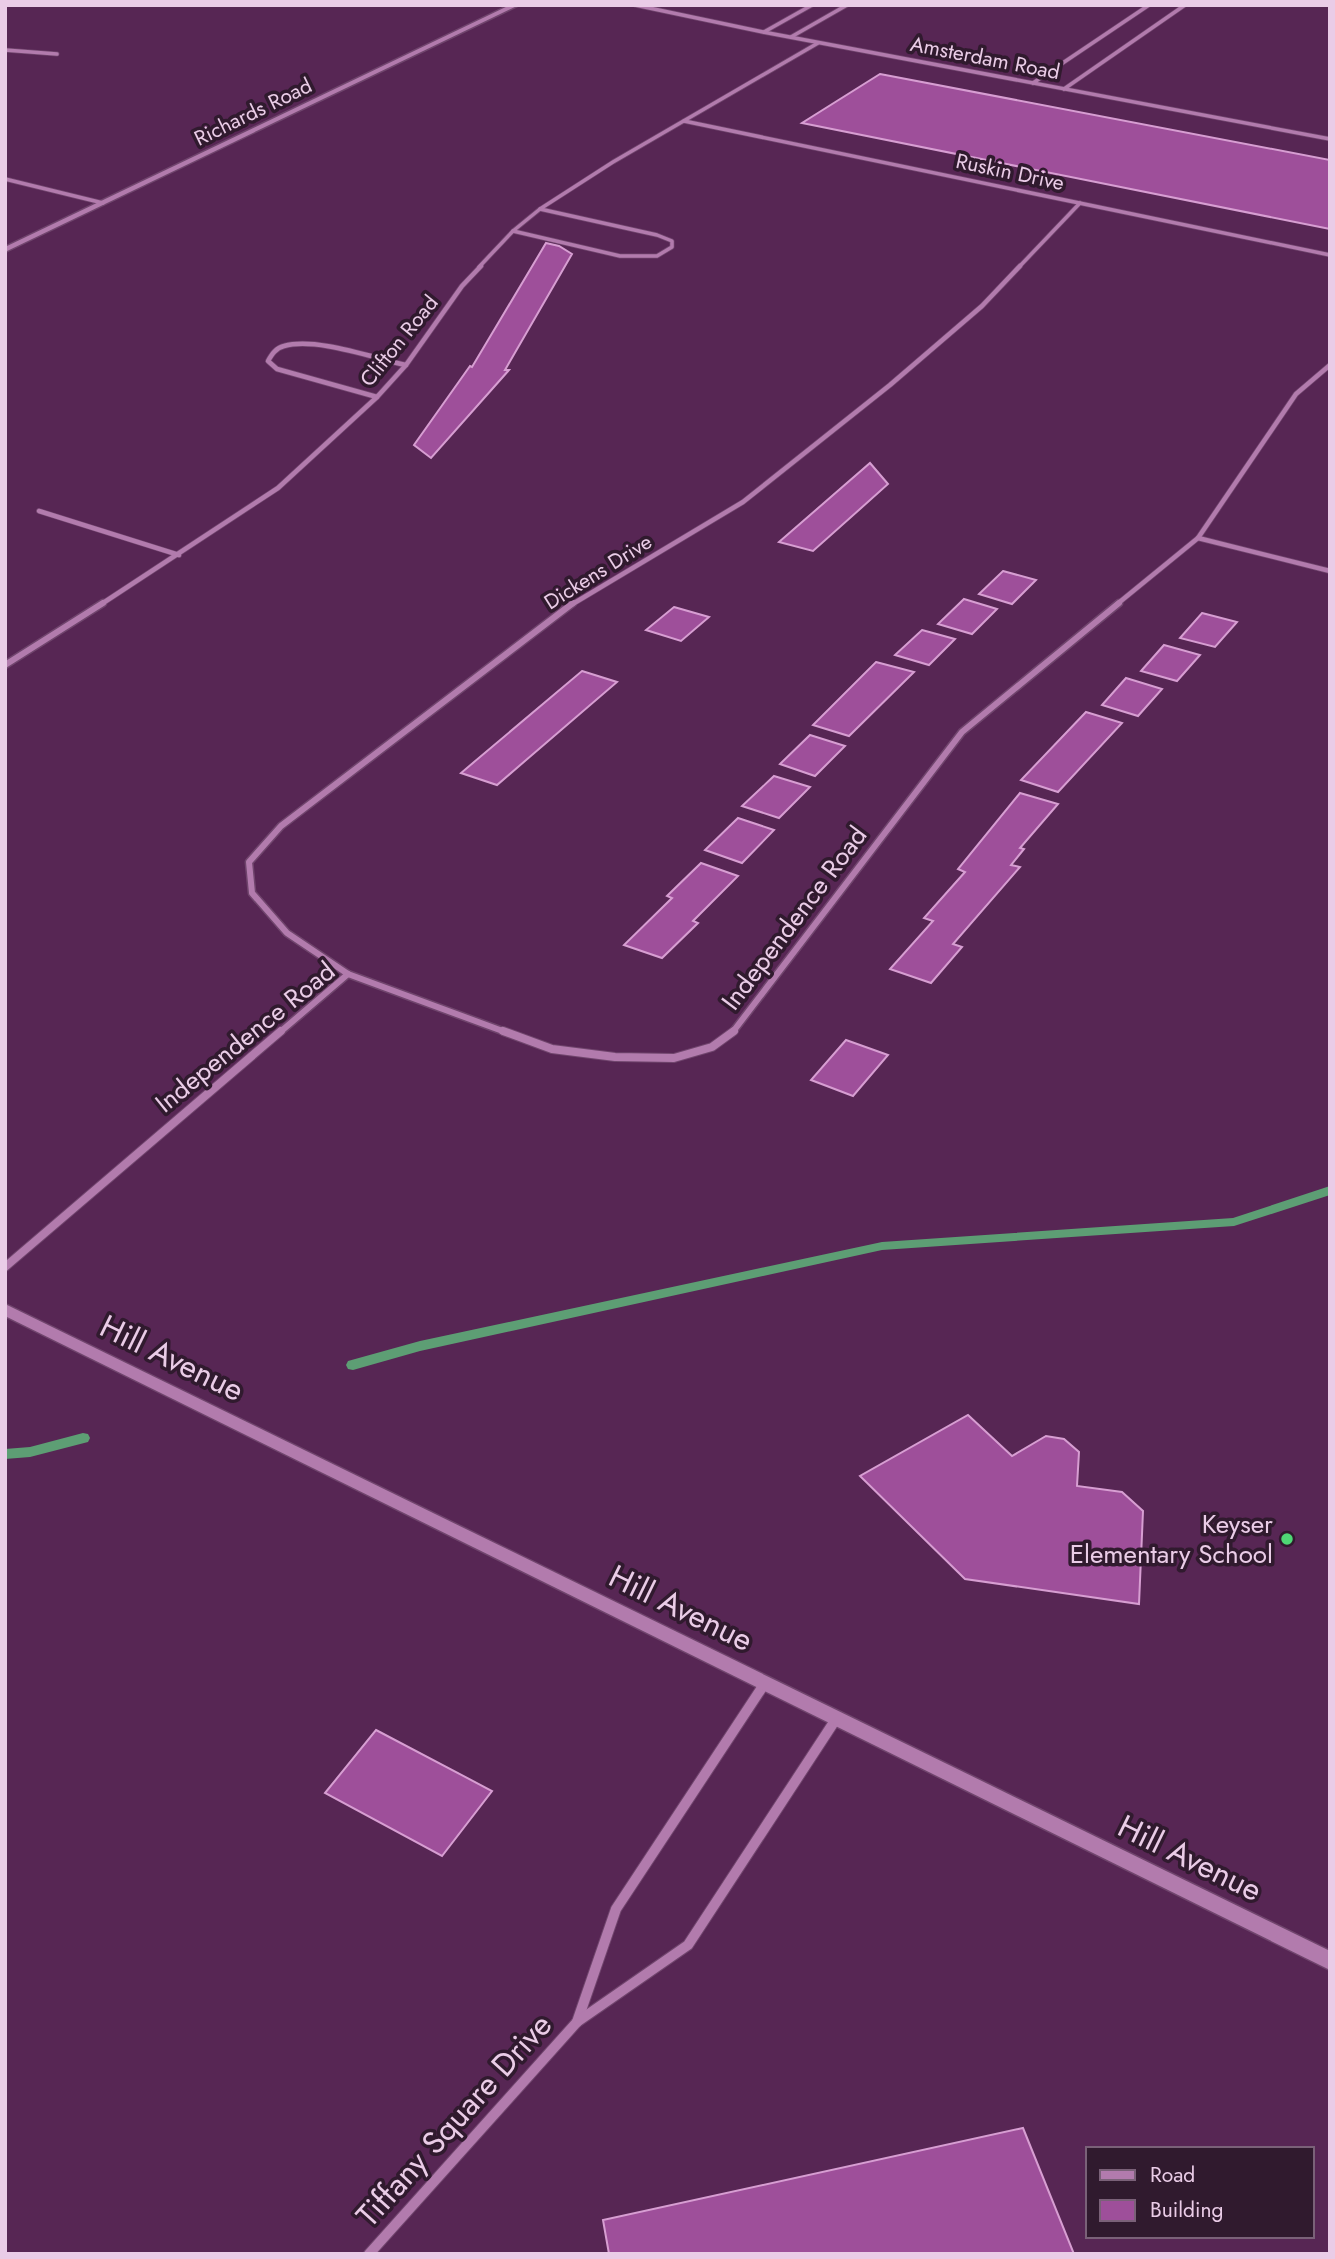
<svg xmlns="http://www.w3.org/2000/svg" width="1335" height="2259" font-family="Jost,sans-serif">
	<rect width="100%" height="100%" fill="#572654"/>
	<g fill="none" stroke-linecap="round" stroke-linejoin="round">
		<!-- stream -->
		<g fill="#5d9e74" fill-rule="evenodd">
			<polygon points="1330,1186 1330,1195 1234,1226 882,1250 420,1351 353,1370 348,1369 346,1365 348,1361 420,1341 882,1242 1233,1218"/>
			<polygon points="83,1433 88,1434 90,1438 88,1442 30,1457 5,1459 5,1449 30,1447"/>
		</g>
	</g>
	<!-- building -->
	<g fill="#9e4f9a" stroke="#d79ed2" stroke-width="2">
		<polygon points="880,74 1330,160 1330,229 802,123"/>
		<polygon points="546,243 559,246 572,254 505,370 509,370 431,458 414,445 470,366 472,367"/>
		<polygon points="870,463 888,484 813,551 779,542"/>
		<polygon points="1003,571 1036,580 1012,604 979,594"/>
		<polygon points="964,599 997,609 972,634 938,624"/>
		<polygon points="674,607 709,617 681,641 646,630"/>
		<polygon points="1202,613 1237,622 1215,647 1180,638"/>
		<polygon points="922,630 955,639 929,665 895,655"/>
		<polygon points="1164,645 1200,655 1177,681 1141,671"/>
		<polygon points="876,662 914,672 849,736 813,725"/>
		<polygon points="582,671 617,682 497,785 461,773"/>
		<polygon points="1126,678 1162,689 1138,716 1102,705"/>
		<polygon points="1086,712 1122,723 1058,792 1021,780"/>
		<polygon points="810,735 845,746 815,776 780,764"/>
		<polygon points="774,776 810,787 779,818 742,806"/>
		<polygon points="1020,793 1058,804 1020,848 1024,849 1011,865 1020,867 953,944 962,947 931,983 890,969 933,921 924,918 965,872 958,869"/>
		<polygon points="738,818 774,830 742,863 705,850"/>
		<polygon points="701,863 738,876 693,921 698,923 662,958 624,945 672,898 667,896"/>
		<polygon points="846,1040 888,1055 853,1096 811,1080"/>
		<polygon points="968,1415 1012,1456 1046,1436 1064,1439 1079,1452 1077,1486 1122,1492 1143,1511 1139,1604 965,1579 860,1476"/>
		<polygon points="376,1730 492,1791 442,1856 325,1793"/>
		<polygon points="1023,2128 1074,2254 609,2254 603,2220"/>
	</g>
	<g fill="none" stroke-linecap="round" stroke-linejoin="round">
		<!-- street-far4 casing -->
		<g stroke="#70456d" stroke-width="5">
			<g id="street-far4">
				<polyline points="635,5 763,32 1330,139"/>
				<polyline points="764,32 812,5"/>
				<polyline points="791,37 847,5"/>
				<polyline points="5,50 57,54"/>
				<polyline points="1033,83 1149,5"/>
				<polyline points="1064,89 1185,5"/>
				<polyline points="684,121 1330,255"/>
				<polyline points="5,179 103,203"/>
				<polyline points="513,231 620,256 657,256 672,247 672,241 657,235 540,209"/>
				<polyline points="479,267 513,231 540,209 613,162 818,43"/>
				<polyline points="1019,267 1080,203"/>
			</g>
		</g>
		<!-- street-far3 casing -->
		<g stroke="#70456d" stroke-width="6">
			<g id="street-far3">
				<path d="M377,397L277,369L268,361C272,354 276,348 284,346C316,337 373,358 406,365"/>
				<polyline points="39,511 179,555"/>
				<polyline points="1198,538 1330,571"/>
				<polyline points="100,605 278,488 377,397 406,365 462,286 481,266"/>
				<polyline points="571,605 743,502 890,385 982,306 1020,266"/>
				<polyline points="1116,605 1198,538 1296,394 1330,365"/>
			</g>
		</g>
		<!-- street-far2 casing -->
		<g stroke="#70456d" stroke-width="9">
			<g id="street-far2">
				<polyline points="5,665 103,603"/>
				<polyline points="279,1033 348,974"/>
				<polyline points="508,1033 348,974 287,933 252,893 249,862 281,826 573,603"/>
				<polyline points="732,1033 962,732 1119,603"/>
			</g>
		</g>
		<!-- street-far1 casing -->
		<g stroke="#70456d" stroke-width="10">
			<g id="street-far1">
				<polyline points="503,1031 552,1049 615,1057 674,1058 712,1047 734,1031"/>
				<polyline points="5,1267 281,1031"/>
			</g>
		</g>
		<!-- street casing -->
		<g stroke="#70456d" stroke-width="12">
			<g id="street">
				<polyline points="577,2022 616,1909 765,1683"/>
				<polyline points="369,2254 577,2022 688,1945 836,1719"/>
			</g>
		</g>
		<!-- secondary casing -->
		<g stroke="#70456d" stroke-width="3">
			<g id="secondary">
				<polygon points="510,5 519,5 5,252 5,247"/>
				<polygon points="5,1304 1330,1951 1330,1970 5,1316"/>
			</g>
		</g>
		<!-- street-far4 -->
		<use href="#street-far4" stroke="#b27bad" stroke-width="3.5"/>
		<!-- street-far3 -->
		<use href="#street-far3" stroke="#b27bad" stroke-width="4.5"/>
		<!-- street-far2 -->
		<use href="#street-far2" stroke="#b27bad" stroke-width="6"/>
		<!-- street-far1 -->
		<use href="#street-far1" stroke="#b27bad" stroke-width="8"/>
		<!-- street -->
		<use href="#street" stroke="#b27bad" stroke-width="10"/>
		<!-- secondary -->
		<use href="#secondary" fill="#b27bad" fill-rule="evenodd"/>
	</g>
	<!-- markers -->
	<circle fill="#4fd675" stroke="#301a2e" stroke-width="2.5" cx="1287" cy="1539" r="7"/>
	<g text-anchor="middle" stroke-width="7" stroke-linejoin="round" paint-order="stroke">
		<!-- far-street labels -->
		<g font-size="21" fill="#eacce7" stroke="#301a2e">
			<text transform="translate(985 58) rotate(11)" y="7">Amsterdam Road</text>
			<text transform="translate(253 112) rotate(-26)" y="7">Richards Road</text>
			<text transform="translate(1010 172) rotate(12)" y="7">Ruskin Drive</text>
			<text transform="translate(399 341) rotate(-51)" y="7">Clifton Road</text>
			<text transform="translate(598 572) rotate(-32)" y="7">Dickens Drive</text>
		</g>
		<!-- street labels -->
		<g font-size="26" fill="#eacce7" stroke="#301a2e">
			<text transform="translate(794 918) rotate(-53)" y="9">Independence Road</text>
			<text transform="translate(245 1037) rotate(-39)" y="9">Independence Road</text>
		</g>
		<!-- poi labels -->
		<g font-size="26" fill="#eacce7" stroke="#301a2e" text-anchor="end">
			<text x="1273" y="1533">Keyser<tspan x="1273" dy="30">Elementary School</tspan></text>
		</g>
		<!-- near-street labels -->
		<g font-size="32" fill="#eacce7" stroke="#301a2e">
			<text transform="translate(172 1358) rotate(26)" y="11">Hill Avenue</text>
			<text transform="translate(681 1608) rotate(26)" y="11">Hill Avenue</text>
			<text transform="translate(1190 1858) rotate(26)" y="11">Hill Avenue</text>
			<text transform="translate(454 2120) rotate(-48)" y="11">Tiffany Square Drive</text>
		</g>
	</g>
	<!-- border -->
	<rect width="1335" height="2259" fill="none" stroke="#eacce7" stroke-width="14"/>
	<!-- legend -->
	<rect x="1086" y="2147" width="228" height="91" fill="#301a2e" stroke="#7a6178" stroke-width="2"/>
	<rect x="1100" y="2170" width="35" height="10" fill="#b27bad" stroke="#7a6178" stroke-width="2"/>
	<text x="1150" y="2182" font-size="21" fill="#eacce7">Road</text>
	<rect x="1100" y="2200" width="35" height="21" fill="#9e4f9a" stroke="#7a6178" stroke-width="2"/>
	<text x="1150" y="2217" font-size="21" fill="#eacce7">Building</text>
</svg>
